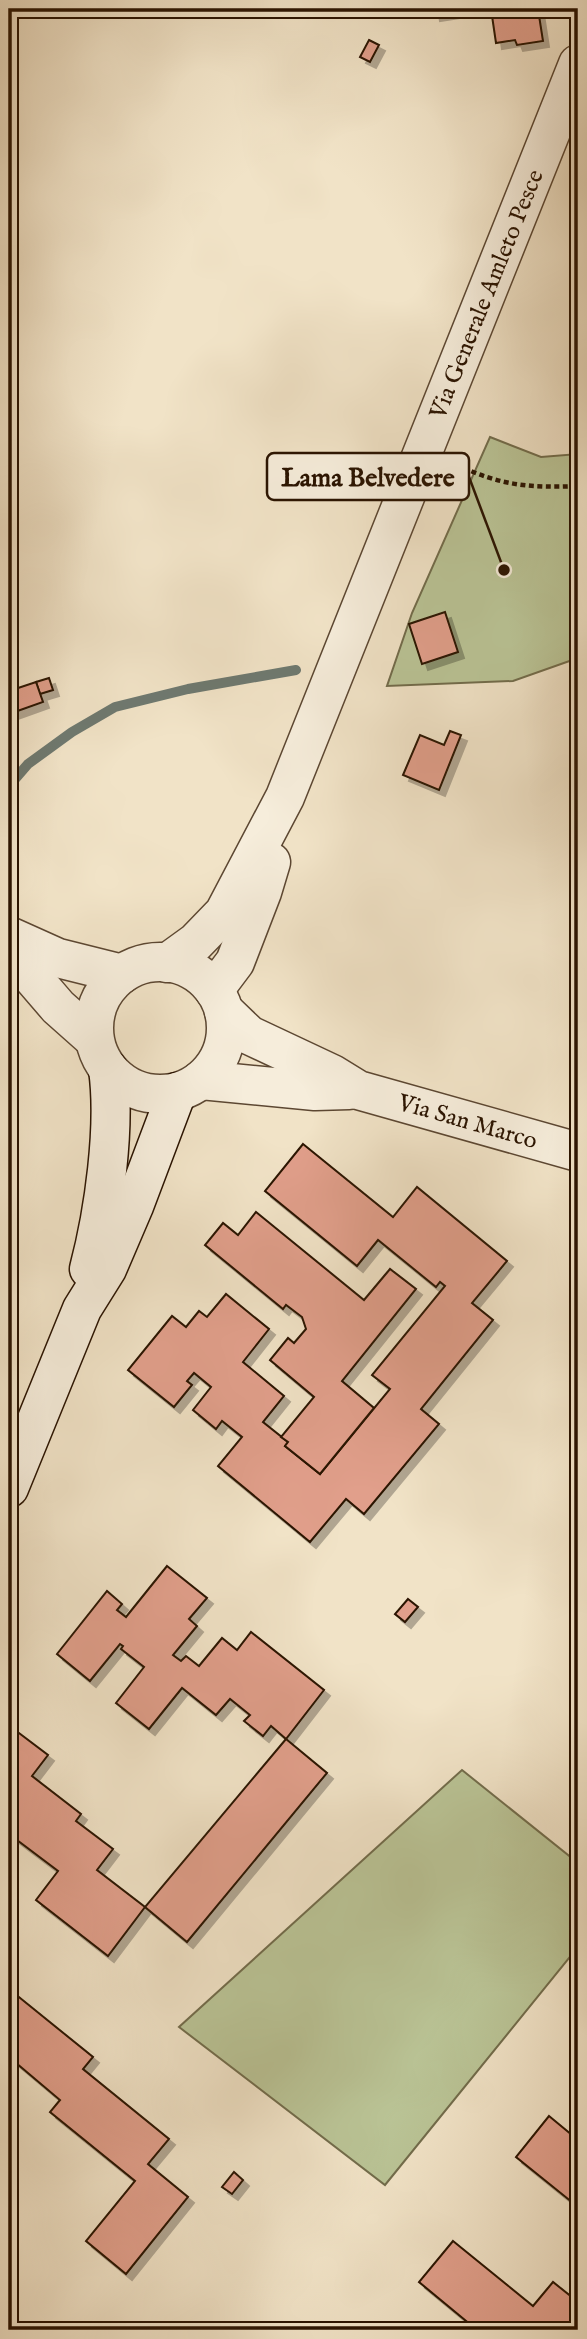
<svg xmlns="http://www.w3.org/2000/svg" width="587" height="2339" font-family="'IM FELL English',serif">
	<defs>
		<filter id="shadow"><feDropShadow dx="6" dy="6" stdDeviation="0" flood-color="#0004"/></filter>
	</defs>
	<rect width="100%" height="100%" fill="#f1e3c7"/>
	<filter id="stains"><feTurbulence type="fractalNoise" baseFrequency=".00286" numOctaves="4"/><feColorMatrix values="0 0 0 0 .2 0 0 0 0 .09 0 0 0 0 .02 0 0 0 .5 -.17"/></filter>
	<radialGradient id="worn" r=".72"><stop offset=".6" stop-color="#630" stop-opacity="0"/><stop offset="1" stop-color="#630" stop-opacity=".3"/></radialGradient>
	<!-- green -->
	<g fill="#bac496" stroke="#726c4b" stroke-width="2">
		<polygon points="490,437 541,457 578,454 578,658 513,681 387,686 412,613"/>
		<polygon points="462,1770 578,1863 578,1947 385,2185 179,2027"/>
	</g>
	<g fill="none" stroke-linecap="round" stroke-linejoin="round">
		<!-- stream -->
		<polyline stroke="#6e7970" stroke-width="10" points="9,786 28,764 72,732 115,707 188,689 296,670"/>
	</g>
	<!-- building -->
	<g fill="#e19f8b" stroke="#2a1300" stroke-width="2" filter="url(#shadow)">
		<polygon points="433,9 473,9 434,15"/>
		<polygon points="491,9 538,9 543,41 517,45 515,40 496,43"/>
		<polygon points="369,40 379,45 370,62 360,57"/>
		<polygon points="445,612 458,652 422,664 409,624"/>
		<polygon points="49,678 53,690 40,694 36,682"/>
		<polygon points="36,682 43,702 9,714 9,691"/>
		<polygon points="450,731 461,735 439,790 403,775 420,735 444,745"/>
		<polygon points="303,1144 393,1217 417,1187 507,1261 472,1303 493,1320 421,1409 439,1424 364,1514 346,1499 310,1542 218,1466 242,1437 222,1421 216,1429 193,1410 211,1387 194,1373 187,1381 192,1385 174,1407 128,1370 172,1316 186,1327 199,1311 207,1317 226,1294 269,1329 243,1362 284,1396 263,1422 288,1442 285,1446 320,1474 390,1389 372,1375 445,1286 440,1282 436,1287 378,1240 357,1266 265,1191"/>
		<polygon points="256,1212 364,1300 390,1269 416,1289 342,1381 374,1408 320,1474 285,1446 288,1442 281,1437 314,1397 270,1360 288,1338 294,1343 306,1329 302,1317 286,1305 283,1309 205,1245 223,1223 238,1235"/>
		<polygon points="167,1566 207,1598 189,1619 197,1626 173,1655 181,1661 186,1656 199,1666 222,1638 237,1650 251,1632 324,1690 286,1739 271,1726 263,1736 244,1721 250,1715 230,1699 216,1715 182,1688 149,1729 116,1703 144,1667 121,1649 123,1646 120,1644 90,1681 57,1654 107,1591 122,1604 117,1610 126,1617"/>
		<polygon points="408,1599 418,1607 405,1622 395,1614"/>
		<polygon points="11,1727 48,1755 32,1776 81,1814 76,1821 113,1849 97,1870 145,1907 108,1956 36,1900 58,1871 9,1834 9,1818 15,1810 9,1805 9,1729"/>
		<polygon points="286,1739 327,1773 187,1942 145,1907"/>
		<polygon points="9,1989 93,2057 83,2069 169,2139 148,2164 188,2197 126,2274 86,2241 135,2181 50,2112 60,2100 9,2057"/>
		<polygon points="549,2116 578,2140 578,2207 516,2157"/>
		<polygon points="234,2172 243,2180 232,2194 222,2187"/>
		<polygon points="453,2241 533,2306 553,2282 578,2302 578,2330 527,2330 520,2324 515,2330 477,2330 419,2282"/>
	</g>
	<g fill="none" stroke-linecap="round" stroke-linejoin="round">
		<!-- minor casing -->
		<g stroke="#5c4732" stroke-width="41">
			<g id="minor">
				<polyline points="9,936 58,958 122,974"/>
				<polyline points="9,950 58,1007 94,1039"/>
				<circle cx="160" cy="1028" r="66"/>
				<polyline points="224,1011 249,1035 332,1074 358,1090 578,1152"/>
				<polyline points="201,1080 315,1091 349,1090"/>
			</g>
		</g>
		<!-- tertiary casing -->
		<g stroke="#5c4732" stroke-width="41">
			<g id="tertiary">
				<polyline points="167,963 196,942 224,913 285,797 578,64"/>
				<polyline points="214,990 235,962 262,892 271,862"/>
			</g>
		</g>
		<!-- secondary casing -->
		<g stroke="#2a1300" stroke-width="41">
			<g id="secondary">
				<path d="M89,1269C104,1212 116,1127 108,1069"/>
				<polyline points="9,1488 82,1309 107,1269 134,1206 177,1092"/>
			</g>
		</g>
		<!-- path -->
		<path stroke="#2a1300" stroke-width="4.5" stroke-dasharray="5 3.5" stroke-linecap="butt" d="M456,464C499,486 532,488 578,486"/>
		<!-- minor -->
		<use href="#minor" stroke="#f6eddb" stroke-width="38"/>
		<!-- tertiary -->
		<use href="#tertiary" stroke="#f6eddb" stroke-width="38"/>
		<!-- secondary -->
		<use href="#secondary" stroke="#f6eddb" stroke-width="38"/>
	</g>
	<g text-anchor="middle" stroke-width="7" stroke-linejoin="round" paint-order="stroke">
		<!-- street labels -->
		<g font-size="24" fill="#2a1300" stroke="#f6eddb">
			<text transform="translate(486 294) rotate(-68)" y="8">Via Generale Amleto Pesce</text>
			<text transform="translate(468 1121) rotate(16)" y="8">Via San Marco</text>
		</g>
	</g>
	<!-- callouts -->
	<path fill="none" stroke="#2a1300" stroke-width="2.5" d="M504 570L469 477"/>
	<circle fill="#2a1300" stroke="#f6eddb" stroke-width="2.5" cx="504" cy="570" r="7"/>
	<rect fill="#f6eddb" stroke="#2a1300" stroke-width="2.5" x="267" y="453" width="202" height="47" rx="7"/>
	<g font-size="26" text-anchor="middle" font-weight="bold" fill="#2a1300">
		<text x="368" y="486">Lama Belvedere</text>
	</g>
	<!-- margin -->
	<rect width="587" height="2339" fill="none" stroke="#f1e3c7" stroke-width="35"/>
	<rect x="10" y="10" width="566" height="2318" fill="none" stroke="#2a1300" stroke-width="3.5"/>
	<rect x="18" y="18" width="552" height="2304" fill="none" stroke="#2a1300" stroke-width="2"/>
	<rect width="100%" height="100%" filter="url(#stains)"/>
	<rect width="100%" height="100%" fill="url(#worn)"/>
</svg>
